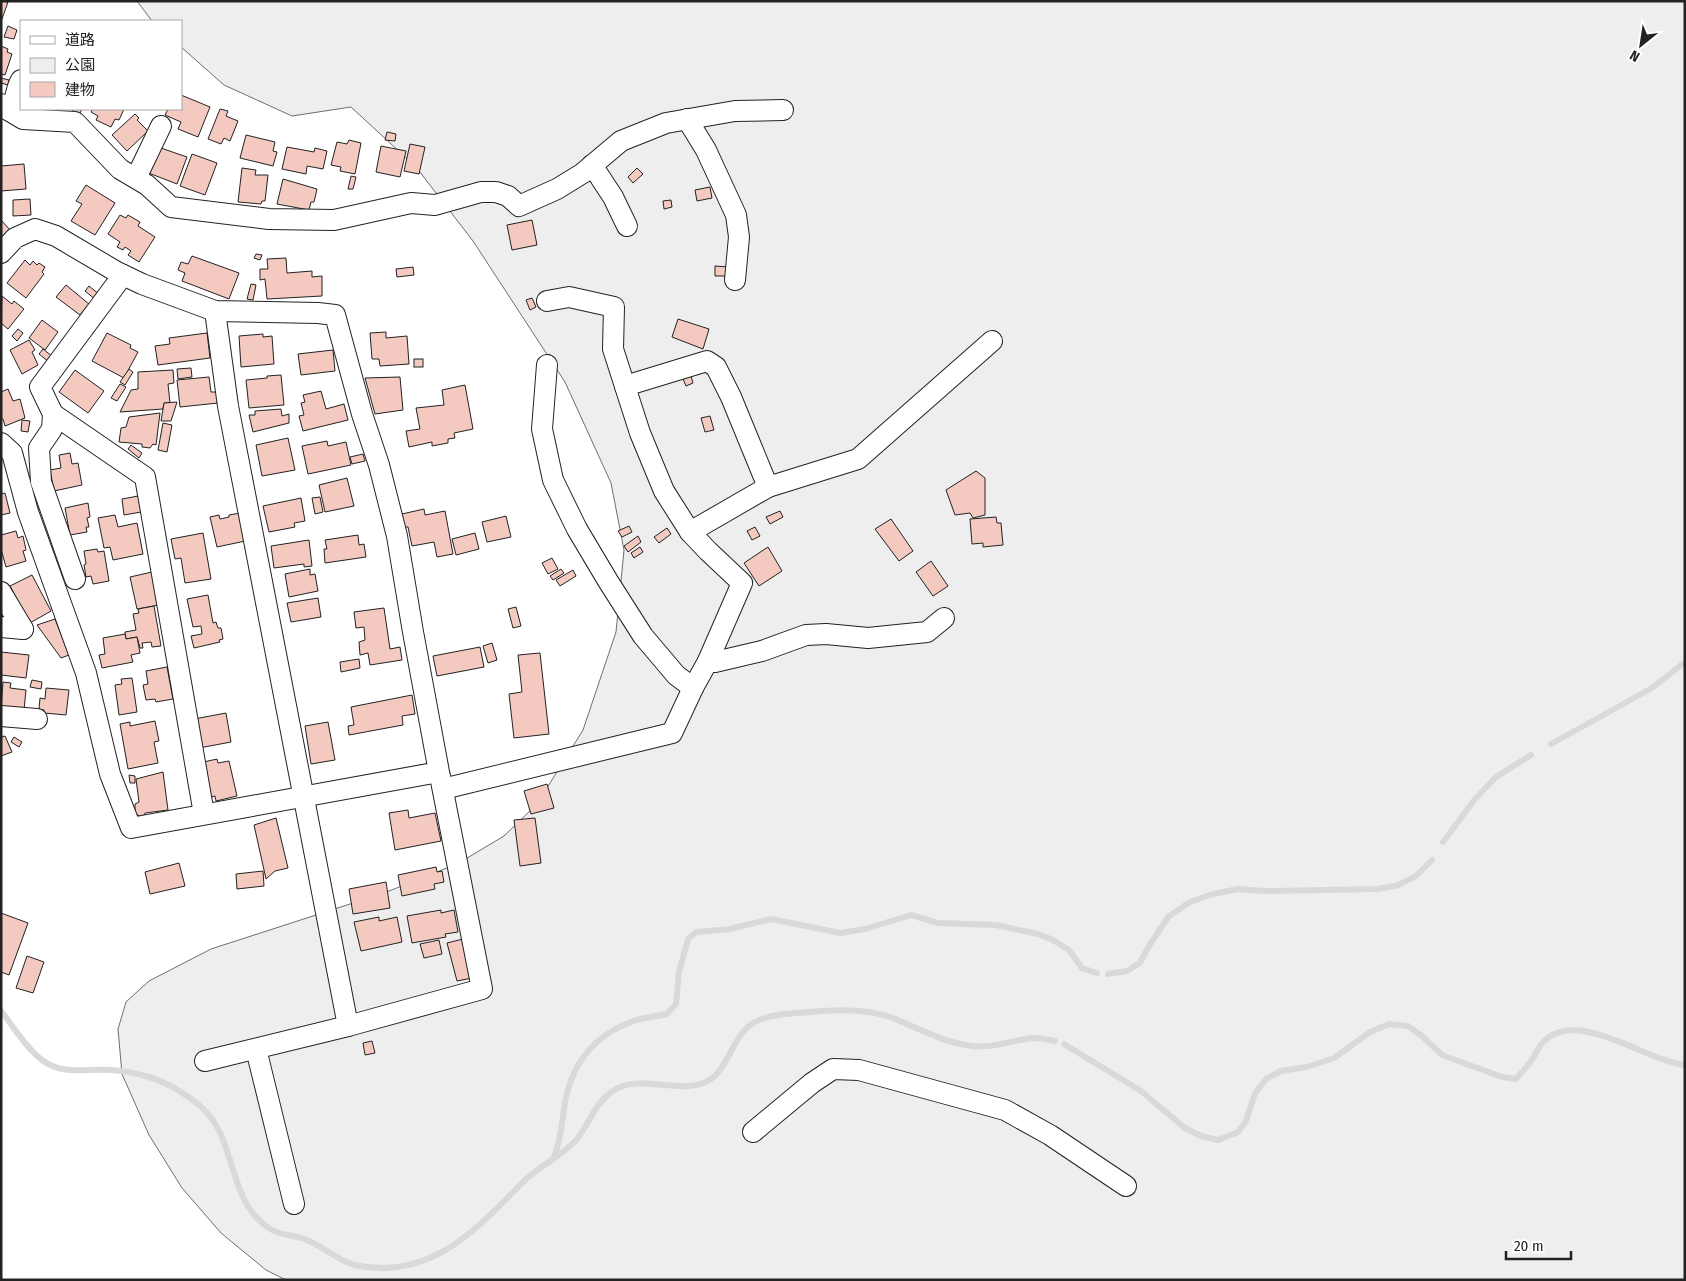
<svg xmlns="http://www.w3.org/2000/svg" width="1686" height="1281" font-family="'Fira Sans Condensed','Noto Sans JP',sans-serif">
	<rect width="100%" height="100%" fill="#fff"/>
	<!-- green -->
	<polygon fill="#eee" stroke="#6f6f6f" points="137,1 1685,1 1685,1280 286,1280 266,1270 221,1233 182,1188 149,1135 122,1074 118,1029 126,1002 149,981 211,949 384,893 457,864 504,836 537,804 583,730 616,632 624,550 611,483 565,382 473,241 416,167 351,107 292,116 224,85 181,47 181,21 152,21"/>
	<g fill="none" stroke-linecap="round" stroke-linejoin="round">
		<!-- stream -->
		<g stroke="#d9d9d9" stroke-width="6">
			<polyline points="1551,744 1652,688 1685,662"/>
			<polyline points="1443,842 1475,799 1496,777 1531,755"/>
			<polyline points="1108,974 1127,971 1140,963 1149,946 1168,917 1190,902 1213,894 1238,889 1264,891 1377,889 1396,886 1416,876 1432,860"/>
			<path d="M1,1011C14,1027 26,1048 42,1060C63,1076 87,1068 111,1070C143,1072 174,1084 199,1105C239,1137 225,1203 272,1230C283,1236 297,1235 309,1241C325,1248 338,1260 354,1265C430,1281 475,1231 522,1183C538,1166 562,1157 577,1139C589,1124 595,1104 611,1092C638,1072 677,1095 706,1082C731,1070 731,1031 759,1020C771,1015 784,1014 797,1013C829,1010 862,1007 893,1018C918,1028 944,1043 972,1046C993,1049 1014,1039 1035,1038C1042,1038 1049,1040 1055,1041"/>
			<path d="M1064,1044L1141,1091L1185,1128L1201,1136L1218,1140L1238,1132L1246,1121L1255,1093L1266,1079L1281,1071L1307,1067L1334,1058L1370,1032L1389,1024L1408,1026L1422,1036L1442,1055L1502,1077L1516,1079C1522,1072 1528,1066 1533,1058C1536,1053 1539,1046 1543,1042C1577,1007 1646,1061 1685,1065"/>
			<path d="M554,1157C562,1138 562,1118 566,1097C575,1058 599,1032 637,1020C647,1017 658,1016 667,1014L676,1004L679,972L688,939L696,932L730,929L771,919L840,933L865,929L911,915L938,923L996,925L1038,934L1053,940L1069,950L1082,968L1097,973"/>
		</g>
	</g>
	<!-- building -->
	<g fill="#f3c9c0" stroke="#222">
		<polygon points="1,1 8,2 1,22"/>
		<polygon points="8,26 17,30 14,39 4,37"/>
		<polygon points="1,46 8,49 7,52 12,54 5,75 1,74"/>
		<polygon points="1,78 9,80 8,85 1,83"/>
		<polygon points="181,95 210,107 198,137 178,129 181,122 165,115 168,109 181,109"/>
		<polygon points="74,109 82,109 79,115 72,111"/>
		<polygon points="93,109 124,109 119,120 115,119 111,127 96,120 98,116 91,112"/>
		<polygon points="220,109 228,111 226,116 238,121 230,141 224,138 221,144 208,139"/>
		<polygon points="135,114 139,118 137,120 148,131 127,151 112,135"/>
		<polygon points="387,132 396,134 395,141 385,140"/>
		<polygon points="246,135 275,142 273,151 277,152 273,166 240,158"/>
		<polygon points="349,140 361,143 355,174 340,171 341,167 331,165 337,142 347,144"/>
		<polygon points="410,144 425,147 419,174 404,171"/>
		<polygon points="155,146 187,157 177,184 146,172"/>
		<polygon points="381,146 406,151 400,177 376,172"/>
		<polygon points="287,147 314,152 315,148 327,151 323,169 307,166 306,174 282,169"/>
		<polygon points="192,154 217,163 205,195 180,186"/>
		<polygon points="24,164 26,189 1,191 1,166"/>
		<polygon points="242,168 256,170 255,175 268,175 265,201 262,201 261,204 238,202"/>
		<polygon points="637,168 643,174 633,183 628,177"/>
		<polygon points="351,176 356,177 353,189 348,189"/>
		<polygon points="283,179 317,189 314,202 311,202 309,210 277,204"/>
		<polygon points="86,185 115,203 95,235 71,221 82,204 76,201"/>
		<polygon points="710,187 712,198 697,201 695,190"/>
		<polygon points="30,199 31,215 13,216 13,200"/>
		<polygon points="671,200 672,207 664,209 663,201"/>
		<polygon points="120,215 126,218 128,215 140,222 138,226 155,237 139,262 128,255 131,251 125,247 123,250 117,247 120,242 108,234"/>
		<polygon points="1,220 10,230 1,239"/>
		<polygon points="532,220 537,245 512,250 507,225"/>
		<polygon points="256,254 262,255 260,260 254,258"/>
		<polygon points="192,256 239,273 229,299 182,281 185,273 178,270 181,262 188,264"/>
		<polygon points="286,258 287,273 312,271 312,277 322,276 322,296 267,299 265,279 260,280 260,269 268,269 267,259"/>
		<polygon points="25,260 30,265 33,261 37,265 39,263 45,267 42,272 44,274 26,298 7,283"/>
		<polygon points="715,266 729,267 729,276 715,276"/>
		<polygon points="413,267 414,275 397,277 396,269"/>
		<polygon points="251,284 256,285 253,300 247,299"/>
		<polygon points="66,285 89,304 80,315 56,297"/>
		<polygon points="89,286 100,295 96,300 85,291"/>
		<polygon points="2,296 12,304 14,301 24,309 8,329 1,323"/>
		<polygon points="532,298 536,307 530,310 526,300"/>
		<polygon points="678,319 709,329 703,349 672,337"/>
		<polygon points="42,320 58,332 45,350 29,338"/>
		<polygon points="18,329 23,333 17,341 12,336"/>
		<polygon points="386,332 386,338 407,336 409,364 380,366 379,359 372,359 370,333"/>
		<polygon points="107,333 131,345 130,348 138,352 124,378 92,361"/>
		<polygon points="207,333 210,358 158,365 155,346 170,344 169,338"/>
		<polygon points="263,334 263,337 272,336 274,364 241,367 239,336"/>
		<polygon points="29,340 35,350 32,352 38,365 22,374 10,350"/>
		<polygon points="43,349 53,357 49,362 39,354"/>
		<polygon points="333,350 335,371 301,375 298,354"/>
		<rect x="414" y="359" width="9" height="8"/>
		<polygon points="191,368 192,377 178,379 177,369"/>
		<polygon points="129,369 133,372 125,385 120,382"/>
		<polygon points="75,370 104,391 88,413 59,392"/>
		<polygon points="173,370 174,383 168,384 170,403 164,403 163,409 120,412 131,390 138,389 138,372"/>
		<polygon points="281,375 284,405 249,408 246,380 267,378 267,376"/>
		<polygon points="691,376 693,383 686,386 683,379"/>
		<polygon points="209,377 211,392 217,392 218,403 180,407 177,380"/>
		<polygon points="400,377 403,410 375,414 365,378"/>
		<polygon points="120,384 126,387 117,401 111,398"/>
		<polygon points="465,385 473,429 454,433 455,438 448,439 448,443 432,446 432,442 409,447 406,431 420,429 416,408 444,405 442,390"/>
		<polygon points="8,389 13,401 20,399 25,418 5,426 3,419 1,419 1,392"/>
		<polygon points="321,391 326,409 344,404 348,420 303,431 299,416 304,415 301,403 305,402 303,395"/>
		<polygon points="177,402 171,421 161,421 164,403"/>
		<polygon points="281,409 282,416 289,414 289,423 253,432 249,415 255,415 255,411"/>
		<polygon points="160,413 156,445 153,444 150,448 142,447 142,444 119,442 121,428 126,427 129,417"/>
		<polygon points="710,416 714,430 705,432 701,418"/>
		<polygon points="22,420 30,421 28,432 21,431"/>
		<polygon points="163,423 172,425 167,452 158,450"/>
		<polygon points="288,438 295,470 262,476 256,445"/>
		<polygon points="327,441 328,446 346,442 351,465 308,474 302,446"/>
		<polygon points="131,445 142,453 139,458 128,449"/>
		<polygon points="70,453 72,464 78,463 82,485 54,491 50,470 61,468 59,455"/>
		<polygon points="363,454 365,461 352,464 350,457"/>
		<polygon points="976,471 985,478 985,515 973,518 970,513 955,515 946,490"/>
		<polygon points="347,478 354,506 325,512 319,485"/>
		<polygon points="5,493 10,513 1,515 1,494"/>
		<polygon points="138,496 141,512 124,515 122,499"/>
		<polygon points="320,497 323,512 315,514 312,498"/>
		<polygon points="301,498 305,521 294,523 295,527 269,532 263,506"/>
		<polygon points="88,503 90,517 87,518 89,527 86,527 87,532 70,535 65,508"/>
		<polygon points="424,509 425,515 445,511 453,554 437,557 434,542 412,546 408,527 404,527 402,514"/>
		<polygon points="780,511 783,517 770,524 766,517"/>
		<polygon points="240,513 250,540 217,547 210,517 219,515 220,519 229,517 229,515"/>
		<polygon points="115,515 118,527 137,523 143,554 113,560 110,547 104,548 98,518"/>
		<polygon points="506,516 511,537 487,542 482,522"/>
		<polygon points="996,517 997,523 1001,523 1003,545 983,547 983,543 972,544 970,519"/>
		<polygon points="891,519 913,551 899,561 875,529"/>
		<polygon points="629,526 632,532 622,537 618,531"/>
		<polygon points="755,527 760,536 752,540 747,531"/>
		<polygon points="667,528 671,534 659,543 654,537"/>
		<polygon points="16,531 18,538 23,536 26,550 23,551 26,561 6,567 1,549 1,535"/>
		<polygon points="203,533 211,579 185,583 181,558 175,559 171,539"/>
		<polygon points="475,533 479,549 456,555 452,539"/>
		<polygon points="358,535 359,545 364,544 366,557 325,563 324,549 327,549 325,540"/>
		<polygon points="638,536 641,542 628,552 624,546"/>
		<polygon points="309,540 312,566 304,567 304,564 274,568 271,546"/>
		<polygon points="640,547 643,552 634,558 631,553"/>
		<polygon points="768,547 782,571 759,586 744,563"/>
		<polygon points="97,549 98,552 104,551 109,581 93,584 91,576 86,577 84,565 86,564 84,551"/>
		<polygon points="552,558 558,569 548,574 542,563"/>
		<polygon points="931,561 948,586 933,596 916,572"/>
		<polygon points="310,569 310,575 315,574 318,591 289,597 285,574"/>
		<polygon points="561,569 564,573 553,580 550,576"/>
		<polygon points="573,570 576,576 560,586 556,580"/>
		<polygon points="152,572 159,605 137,609 130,577"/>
		<polygon points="32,575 51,611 30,623 10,586"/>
		<polygon points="208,595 213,623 216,622 218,628 221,628 223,639 219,640 220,642 194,648 191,636 202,634 201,626 193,627 187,599"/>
		<polygon points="318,598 321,617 291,622 287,603"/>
		<polygon points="154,606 161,646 152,647 151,642 142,643 143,648 140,648 137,637 126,639 125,632 136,630 133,614 139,613 138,609"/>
		<polygon points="516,607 521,626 513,628 508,609"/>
		<polygon points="384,608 390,649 400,647 402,660 370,665 368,653 360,655 359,642 365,640 364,627 356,628 354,612"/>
		<polygon points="55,619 69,655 61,658 37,625"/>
		<polygon points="125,634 126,639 137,637 140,653 131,655 133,662 102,668 99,655 105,654 103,638"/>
		<polygon points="492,643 497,660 488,663 483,646"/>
		<polygon points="480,647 484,667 437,676 433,656"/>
		<polygon points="1,652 29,655 26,678 1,675"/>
		<polygon points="540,653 549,734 514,738 509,694 522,692 518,655"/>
		<polygon points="359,659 360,668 341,672 340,662"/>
		<polygon points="167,667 173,699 156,702 155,699 146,700 143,685 148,684 146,671"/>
		<polygon points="132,678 137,712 119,715 115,685 122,684 121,679"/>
		<polygon points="32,680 42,682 41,689 30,687"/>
		<polygon points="3,682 11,683 10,688 26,690 24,710 1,708"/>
		<polygon points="46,688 69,690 66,715 44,713 44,710 39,709 40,698 45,699"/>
		<polygon points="412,695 415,714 402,716 403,725 349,735 348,726 354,725 351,707"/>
		<polygon points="226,713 231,742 199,748 194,719"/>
		<polygon points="155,721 159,741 154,742 158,763 128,769 120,724 130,722 130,726"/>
		<polygon points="328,722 335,760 311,764 305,726"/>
		<polygon points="5,736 12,752 1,756 1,737"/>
		<polygon points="14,737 22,742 19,747 11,742"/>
		<polygon points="217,759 218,763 229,761 237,796 216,801 215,796 207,798 199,763"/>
		<polygon points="163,772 168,810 145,813 142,818 135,813 135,804 139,802 136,779"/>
		<polygon points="129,775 135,776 135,783 130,783"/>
		<polygon points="547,784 554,808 531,814 524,791"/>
		<polygon points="408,810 409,818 435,813 441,841 395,850 389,813"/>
		<polygon points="276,818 288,868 275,871 266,879 254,825"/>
		<polygon points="535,818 541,863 520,866 514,820"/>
		<polygon points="179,863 185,886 150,894 145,872"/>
		<polygon points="436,867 437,872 442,871 444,882 434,884 435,889 402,896 398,875"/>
		<polygon points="263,871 264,886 237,889 236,874"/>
		<polygon points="386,882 390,908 353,914 349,889"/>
		<polygon points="441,910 441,913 454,910 458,932 445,934 446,937 412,943 407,916"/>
		<polygon points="1,913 28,923 9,975 1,972"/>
		<polygon points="379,917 379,921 397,917 402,942 361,951 354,922"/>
		<polygon points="463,939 472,978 457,981 447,943"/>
		<polygon points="439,940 442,954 424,958 420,944"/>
		<polygon points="27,956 44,962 33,993 16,988"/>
		<polygon points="372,1041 375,1053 365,1055 363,1043"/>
	</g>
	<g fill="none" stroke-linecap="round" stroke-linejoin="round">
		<!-- street casing -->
		<g stroke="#222" stroke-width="22">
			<g id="street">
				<polyline points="1,104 8,110 23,119 75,122 120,169 147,185 171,207 269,219 334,220 411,203 435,205 481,192 496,192 508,196 519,206 557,189 583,173 621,141 666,123 735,111 783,110"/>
				<path d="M8,110C17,102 15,89 21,80"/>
				<polyline points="687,119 706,150 736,215 739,237 735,280"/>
				<polyline points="592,165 613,197 627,226"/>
				<polyline points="136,178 161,126"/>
				<polyline points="1,253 15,238 35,229 56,236 117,272 142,284 215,311 318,313 335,315 362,414 379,465 397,536 413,632 439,772 131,828 110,774 86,673 28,512 12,453 1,443"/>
				<polyline points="547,301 569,297 614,307 613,349 640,433 664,491 690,532"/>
				<polyline points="215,311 228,406 348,1026"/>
				<polyline points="547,365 542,429 553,480 577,529 608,581 643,636 676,675 693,688"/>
				<polyline points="625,386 707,361 716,367 731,397 768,487"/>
				<polyline points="53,414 145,477 204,814"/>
				<polyline points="75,579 41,482 39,448 52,429 53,414 40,387 123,275"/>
				<polyline points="1,592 23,629"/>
				<polyline points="1,627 23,629"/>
				<polyline points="708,661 715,662 762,651 806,635 826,634 868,638 927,632 944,618"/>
				<polyline points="1,716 37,719"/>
				<polyline points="443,789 672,733 693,688 708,661 742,583 708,551 690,532 768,487 858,459 992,341"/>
				<polyline points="256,1049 294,1204"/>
				<polyline points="205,1061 348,1026 482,989 440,776"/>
				<polyline points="753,1132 812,1083 833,1069 859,1070 1005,1110 1050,1135 1126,1186"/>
			</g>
		</g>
		<!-- street -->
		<use href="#street" stroke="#fff" stroke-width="20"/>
	</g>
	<!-- border -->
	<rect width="1686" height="1281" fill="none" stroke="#222222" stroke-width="5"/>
	<!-- legend -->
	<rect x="20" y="20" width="162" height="90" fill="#ffffff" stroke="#a7a7a7"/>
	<rect x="30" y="36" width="25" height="8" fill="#ffffff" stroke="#a7a7a7"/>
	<text x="65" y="45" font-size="15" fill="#222222">道路</text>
	<rect x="30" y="58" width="25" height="15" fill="#eeeeee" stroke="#a7a7a7"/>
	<text x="65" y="70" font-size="15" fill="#222222">公園</text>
	<rect x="30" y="82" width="25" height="15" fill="#f3c9c0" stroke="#a7a7a7"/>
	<text x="65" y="95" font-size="15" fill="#222222">建物</text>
	<!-- north arrow -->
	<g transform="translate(1641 45) rotate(210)" stroke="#ffffff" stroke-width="4" paint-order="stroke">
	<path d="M0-4L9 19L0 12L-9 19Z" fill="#222222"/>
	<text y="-8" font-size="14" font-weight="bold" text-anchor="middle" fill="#222222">N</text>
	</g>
	<!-- scale -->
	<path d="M1506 1251v8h65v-8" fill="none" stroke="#222222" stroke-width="2.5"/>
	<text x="1514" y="1251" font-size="15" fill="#222222" stroke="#ffffff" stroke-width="4" paint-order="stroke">20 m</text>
</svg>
